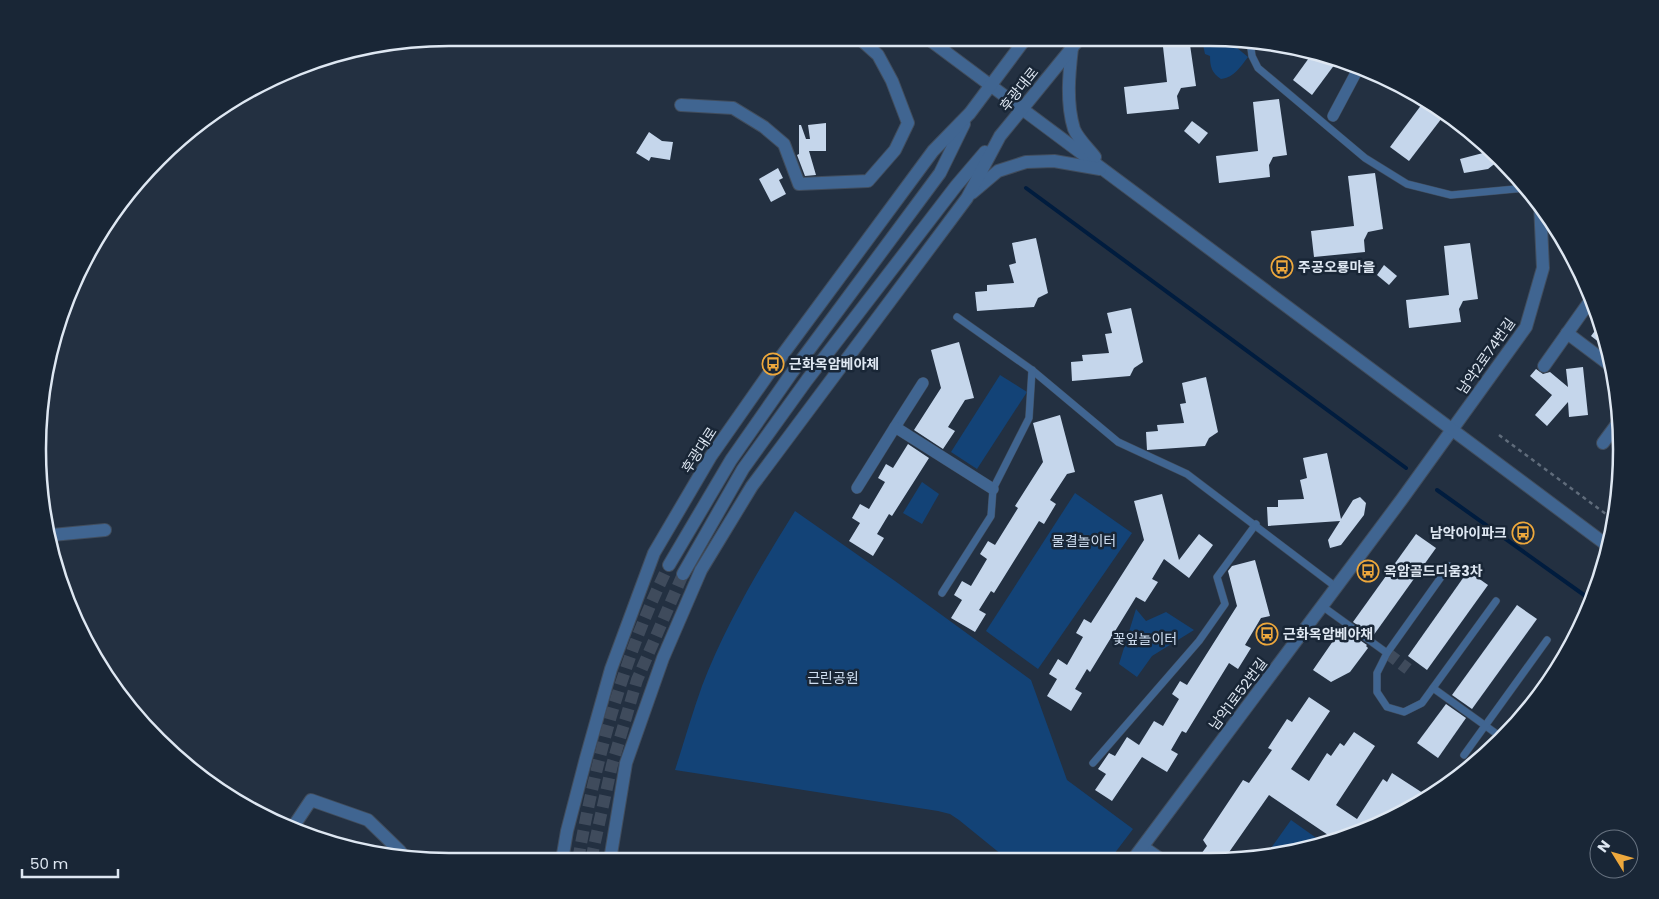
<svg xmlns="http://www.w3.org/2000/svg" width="1659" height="899" font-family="Poppins,'Noto Sans KR',sans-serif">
	<rect width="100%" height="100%" fill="#233041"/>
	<!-- green -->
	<g fill="#134377">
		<path d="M1216,38H1225L1248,57C1240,67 1235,77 1221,79C1212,73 1210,67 1210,56L1205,54L1203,45L1208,41Z"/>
		<polygon points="1000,375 1027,392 977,469 951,452"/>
		<polygon points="922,482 939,494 922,524 903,513"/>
		<polygon points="1075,493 1132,533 1038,669 986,631"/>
		<path d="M795,511L895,581L1031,680L1067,780L1133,829L1111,858L1007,859L959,820L950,814L938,811L675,770C684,742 692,714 702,686C726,624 760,567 795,511Z"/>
		<polygon points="1136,609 1146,621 1166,612 1194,630 1152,656 1137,677 1119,664"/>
		<polygon points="1291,820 1322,842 1264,858"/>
	</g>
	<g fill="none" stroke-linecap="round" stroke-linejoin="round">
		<!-- stream -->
		<g stroke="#001c3e" stroke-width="4">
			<polyline points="1026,188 1406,468"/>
			<polyline points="1437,490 1591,600"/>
		</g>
	</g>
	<!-- building -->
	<g fill="#c5d6eb">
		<polygon points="1162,38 1189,38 1196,86 1181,88 1177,96 1179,109 1127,114 1124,87 1167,82"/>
		<polygon points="1314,51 1338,60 1312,95 1293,80"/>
		<polygon points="1279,99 1287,155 1273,157 1269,165 1270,177 1219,183 1216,156 1258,151 1253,102"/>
		<polygon points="1425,100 1445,114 1409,161 1390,147"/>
		<polygon points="1192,121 1208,133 1199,144 1184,131"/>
		<polygon points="826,123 826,151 809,151 816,175 805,176 797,155 799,154 799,125 801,125 806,139 810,139 808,125"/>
		<polygon points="649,132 662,141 673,142 670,160 651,157 649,161 636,153"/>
		<polygon points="1481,139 1496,156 1497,162 1488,169 1464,173 1460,159 1483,153"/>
		<polygon points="778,168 783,178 779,180 786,194 771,202 759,179"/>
		<polygon points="1375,173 1383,229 1368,232 1364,240 1365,252 1314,257 1311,231 1354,226 1348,176"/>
		<polygon points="1036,238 1048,293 1038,298 1034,307 977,311 975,292 987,291 987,285 1014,283 1009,265 1016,263 1012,243"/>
		<polygon points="1470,243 1478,299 1463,301 1459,309 1461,322 1409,328 1406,300 1449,295 1444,246"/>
		<polygon points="1384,265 1397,276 1389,285 1377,275"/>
		<polygon points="1131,308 1143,362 1134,368 1130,376 1072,381 1071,362 1083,361 1082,355 1109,353 1105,334 1112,333 1107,313"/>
		<polygon points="1600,324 1607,343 1609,350 1591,336"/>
		<polygon points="959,342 974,398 965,400 948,427 955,431 943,449 914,430 941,388 931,350"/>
		<polygon points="1583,367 1588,415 1569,417 1568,402 1547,426 1535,415 1552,395 1530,376 1536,369 1543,374 1550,372 1568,387 1566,369"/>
		<polygon points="1206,377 1218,432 1209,438 1205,446 1147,450 1146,432 1158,431 1157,425 1184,423 1180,404 1186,403 1182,383"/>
		<polygon points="1060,415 1075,472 1067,474 1050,500 1056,504 1044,524 1039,521 994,593 991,591 979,610 986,614 975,632 951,618 962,600 954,595 962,581 971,586 987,559 980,554 988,541 995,545 1018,508 1015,506 1043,462 1033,423"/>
		<polygon points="908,444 929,458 892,516 889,514 877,534 884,538 873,556 849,541 860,523 852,518 860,504 869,509 885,482 878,478 886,464 893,468"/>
		<polygon points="1327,453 1341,519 1353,500 1360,497 1366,503 1364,515 1341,545 1330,548 1328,540 1340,521 1268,526 1267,507 1278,507 1278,500 1304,499 1300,480 1307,478 1303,458"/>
		<polygon points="1162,494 1179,560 1199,534 1213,545 1189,578 1164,559 1152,579 1158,582 1145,602 1136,597 1090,672 1087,669 1075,689 1082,693 1071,711 1047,696 1057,679 1049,674 1058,659 1067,665 1083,637 1076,633 1084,619 1091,623 1144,540 1134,501"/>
		<polygon points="1416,534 1436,548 1373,636 1353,622"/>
		<polygon points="1255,560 1270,616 1261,618 1245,645 1251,648 1238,669 1229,663 1186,733 1182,731 1171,750 1178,754 1167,772 1142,757 1112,801 1095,790 1106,774 1098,769 1109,753 1115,756 1127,737 1139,745 1154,721 1163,726 1179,699 1172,694 1180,681 1187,685 1237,606 1228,571 1232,566"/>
		<polygon points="1468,571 1488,585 1427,670 1408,656"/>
		<polygon points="1517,605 1537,619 1472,709 1452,695"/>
		<polygon points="1342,628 1367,645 1366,646 1368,648 1350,672 1331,682 1313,670"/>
		<polygon points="1309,697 1330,711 1291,769 1309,781 1327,753 1331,756 1340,743 1344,746 1354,732 1375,746 1336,805 1357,819 1383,779 1387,782 1392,773 1429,797 1367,830 1334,839 1269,795 1225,858 1198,858 1207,846 1203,840 1243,780 1249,783 1272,750 1268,748 1287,719 1292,722"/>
		<polygon points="1446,704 1466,718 1438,758 1417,743"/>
	</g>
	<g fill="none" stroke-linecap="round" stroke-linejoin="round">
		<!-- minor-tunnel -->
		<polyline stroke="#3f4b5c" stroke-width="12" stroke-dasharray="12 6" stroke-linecap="butt" points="1387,653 1408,669"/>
		<!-- tertiary-tunnel -->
		<g stroke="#3f4b5c" stroke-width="12" stroke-dasharray="12 6" stroke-linecap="butt">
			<path d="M578,860C596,759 623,657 669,565"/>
			<polyline points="591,860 612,765 637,680 683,574"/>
		</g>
		<!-- service casing -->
		<g stroke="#414d5d" stroke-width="8">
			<g id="service">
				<polyline points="1250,41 1252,56 1258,68 1365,158 1407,184 1451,195 1526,188"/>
				<polyline points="957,317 1032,370 1118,442 1187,474 1336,587"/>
				<polyline points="1449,566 1387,653 1377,673 1377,692 1387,707 1404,712 1422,703 1496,601"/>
				<polyline points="942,593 991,516 993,489 1029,418 1032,370"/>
				<polyline points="1322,606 1387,653"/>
				<polyline points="1433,688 1501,737"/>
				<polyline points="1464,755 1547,640"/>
				<polyline points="1093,763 1199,641 1225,604 1217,577 1256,524"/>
			</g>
		</g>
		<!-- pedestrian casing -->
		<g stroke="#414d5d" stroke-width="12">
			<g id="pedestrian">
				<polyline points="1333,116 1358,69"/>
				<polyline points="923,383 895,427 993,489"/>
				<polyline points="857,488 895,427"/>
			</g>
		</g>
		<!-- minor casing -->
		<g stroke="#414d5d" stroke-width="14">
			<g id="minor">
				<polyline points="681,105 733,108 764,127 784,144 799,184 868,181 895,150 908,123 892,81 878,55 859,38"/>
				<polyline points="1567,333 1611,366"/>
				<polyline points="1544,366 1590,301 1590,297"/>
				<polyline points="1603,443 1620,420"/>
				<polyline points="52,535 105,530"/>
				<polyline points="293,827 311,800 368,820 400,851 404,858"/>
				<polyline points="1143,847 1159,858"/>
				<polyline points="1134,858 1402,499 1526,327 1543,268 1540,204"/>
			</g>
		</g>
		<!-- tertiary casing -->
		<g stroke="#414d5d" stroke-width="14">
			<g id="tertiary">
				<polyline points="927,38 1608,546"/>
				<path d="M1072,48C1069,74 1066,103 1074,129C1078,139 1089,149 1095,157"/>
				<polyline points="972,193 998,171 1026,162 1054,161 1100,169"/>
				<polyline points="669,565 731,460 791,374 940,173 964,124"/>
				<polyline points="683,574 743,469 807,380 956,186 985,152"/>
				<polyline points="562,860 567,831 586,758 611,669 654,553 711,456 772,369 933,151 970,113 1026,38"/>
				<polyline points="610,860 626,763 663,658 701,570 752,486 967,198 1000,136 1080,38"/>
			</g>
		</g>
		<!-- path -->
		<polyline stroke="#606c7b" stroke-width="2.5" stroke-dasharray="4 4" stroke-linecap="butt" points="1499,435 1614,520"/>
		<!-- service -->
		<use href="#service" stroke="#406591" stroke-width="7"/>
		<!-- pedestrian -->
		<use href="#pedestrian" stroke="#406591" stroke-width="11"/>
		<!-- minor -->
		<use href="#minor" stroke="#406591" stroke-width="12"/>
		<!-- tertiary -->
		<use href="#tertiary" stroke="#406591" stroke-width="12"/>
	</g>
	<!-- icons -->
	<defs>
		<g id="bus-ring" transform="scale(1.125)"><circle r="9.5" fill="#192636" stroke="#eea83c" stroke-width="1.5"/><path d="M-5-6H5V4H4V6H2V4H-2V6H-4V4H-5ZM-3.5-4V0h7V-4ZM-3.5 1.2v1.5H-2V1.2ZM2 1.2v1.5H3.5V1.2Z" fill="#eea83c"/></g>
	</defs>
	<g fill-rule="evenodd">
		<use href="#bus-ring" x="1282" y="267"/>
		<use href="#bus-ring" x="773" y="364"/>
		<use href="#bus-ring" x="1523" y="533"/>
		<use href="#bus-ring" x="1368" y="571"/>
		<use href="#bus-ring" x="1267" y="634"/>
	</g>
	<g text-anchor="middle" stroke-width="5" stroke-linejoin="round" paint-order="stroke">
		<!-- street labels -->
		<g font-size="14" fill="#dee7f2" stroke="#192636">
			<text transform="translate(1019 89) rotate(-51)" y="5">후광대로</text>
			<text transform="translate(1486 356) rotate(-55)" y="5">남악2로74번길</text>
			<text transform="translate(699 450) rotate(-57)" y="5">후광대로</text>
			<text transform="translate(1238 694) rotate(-53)" y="5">남악1로52번길</text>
		</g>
		<!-- poi labels -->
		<g font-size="14" font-weight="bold" fill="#dee7f2" stroke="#192636" text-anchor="start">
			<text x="1298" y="272">주공오룡마을</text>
			<text x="789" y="369">근화옥암베아체</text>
			<text x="1507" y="538" text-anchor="end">남악아이파크</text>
			<text x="1384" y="576">옥암골드디움3차</text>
			<text x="1283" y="639">근화옥암베아채</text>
		</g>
		<!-- park labels -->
		<g font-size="14" fill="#d0dff2" stroke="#192636">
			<text x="1084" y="546">물결놀이터</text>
			<text x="1145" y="644">꽃잎놀이터</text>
			<text x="833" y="683">근린공원</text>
		</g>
	</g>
	<!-- crop -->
	<path d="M0 0H1659V899H0ZM449 46H1210A403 403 0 0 1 1613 449V450A403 403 0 0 1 1210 853H449A403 403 0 0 1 46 450V449A403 403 0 0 1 449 46Z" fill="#192636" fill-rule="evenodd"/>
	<path fill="none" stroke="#dee7f2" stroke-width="2.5" d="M449 46H1210A403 403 0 0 1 1613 449V450A403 403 0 0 1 1210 853H449A403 403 0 0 1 46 450V449A403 403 0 0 1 449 46Z"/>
	<!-- north arrow -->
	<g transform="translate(1614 854) rotate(307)"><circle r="24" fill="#192636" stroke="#687381"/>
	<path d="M0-4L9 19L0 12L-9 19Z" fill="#eea83c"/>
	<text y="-8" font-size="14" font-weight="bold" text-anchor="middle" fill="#dee7f2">N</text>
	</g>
	<!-- scale -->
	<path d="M22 869v8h96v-8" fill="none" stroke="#dee7f2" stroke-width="2.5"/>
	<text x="30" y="869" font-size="15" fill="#dee7f2" stroke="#192636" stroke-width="4" paint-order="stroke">50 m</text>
</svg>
